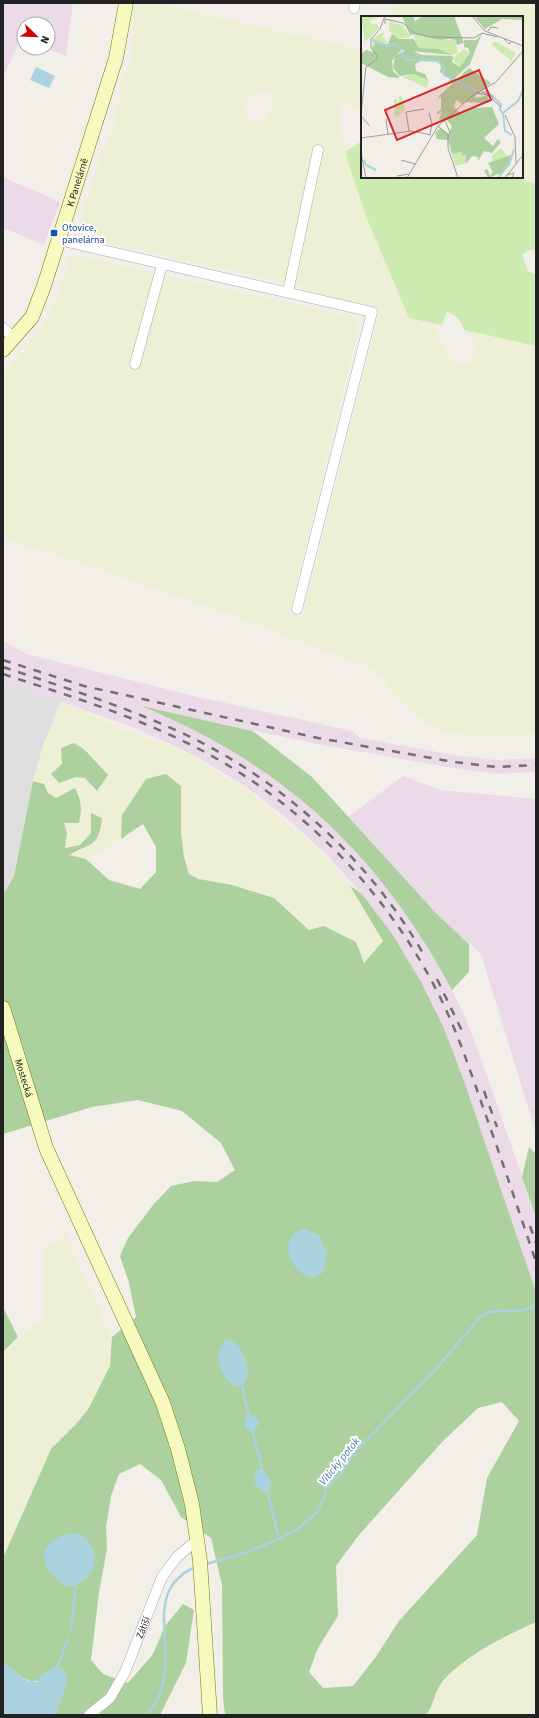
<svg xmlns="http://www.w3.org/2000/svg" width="539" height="1718" font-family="'Source Sans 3',sans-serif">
	<rect width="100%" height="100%" fill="#f2efe9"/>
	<!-- residential -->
	<polygon fill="#e0dfdf" points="3,681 61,701 43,746 33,781 14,876 5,893 3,893"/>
	<!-- industrial -->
	<g fill="#ebdbe8">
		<polygon points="3,3 73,3 66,56 46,48 48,48 48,24 24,24 24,39 21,38 3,78"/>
		<polygon points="3,177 60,202 44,245 3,228"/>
		<polygon points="3,641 27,654 198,697 352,731 360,738 455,755 496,760 536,758 536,772 495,774 453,768 317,744 144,707 194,729 217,741 262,769 284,785 344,838 380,878 412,921 441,968 465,1017 485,1070 536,1217 536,1292 463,1078 443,1026 431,1001 407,957 393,935 362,894 327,855 290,821 249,789 206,762 183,750 135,728 3,681"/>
		<polygon points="403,776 441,790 536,799 536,1133 481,954 435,912 348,817"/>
	</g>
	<!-- farmland -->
	<g fill="#eef0d5" fill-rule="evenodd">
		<path d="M134,3H155L362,50V111L342,103L339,104L338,110L341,134L367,219L409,318L436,324L438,339L449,356L458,362L464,363L469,364L473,356L475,347L466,331L536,346V733L503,737L464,735L442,730L424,720L396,697L384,679L372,669L242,619L63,557L3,539V377L42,327L53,307L70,258L77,256L356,318L355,342L289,613L302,618L362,381L380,307L305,291L306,286L299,285L80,237L77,230L100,160L113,130L123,74L132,57ZM262,90L269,92L272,104L266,121L247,120L246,101L253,93Z"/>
		<polygon points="396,3 536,3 536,184 516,177 522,177 522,17 392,17"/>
		<path d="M61,701L104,720L121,729L189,753L215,771L248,790L298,832L329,862L350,886L383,941L364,963L309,930L274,898L232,885L199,879L189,873L184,857L181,833L182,803L122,815L121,839L86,859L69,855L100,833L90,823L91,832L80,845L65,848L67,833L63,823L81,800L76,788L56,798L48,793L44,784L33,781L43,746ZM62,764L107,775L97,791L85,778L76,777L59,783L51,774Z"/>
		<polygon points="66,1233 85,1280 112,1337 110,1366 89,1408 41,1471 3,1558 3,1352 41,1321 45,1306 44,1246 58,1240"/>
		<polygon points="536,1622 536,1715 426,1715 430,1710 435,1692 442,1683 457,1667 489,1647"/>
	</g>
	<!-- grass -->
	<path fill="#cdebb0" d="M362,141V177H516L536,184V249L529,250L522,255L528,271L536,275V346L464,330C461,320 457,315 447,312L442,325L409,318L367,219L348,162L346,151Z"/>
	<!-- forest -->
	<g fill="#add19e" fill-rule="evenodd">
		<path d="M141,706L253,731L312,777L435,912L469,944V972L452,990C380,855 284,764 141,706Z"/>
		<polygon points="74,743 85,750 108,775 97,791 85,778 76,777 59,783 51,774 62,764 61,748"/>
		<path d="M166,774L181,786V833L184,857L189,874L199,879L232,885L274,898L309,930L324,926L356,942L364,963L383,941L350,886L362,894L393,935L420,980L443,1026L463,1078L536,1292V1622C505,1636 464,1656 442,1682C434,1692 434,1705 426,1715H225L223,1698L222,1585L211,1538L181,1517L161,1480L140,1464L119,1474L111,1496L106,1527L107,1549L99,1592L91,1660L103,1674L128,1683L153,1654L165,1626L183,1604L194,1610L186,1663L160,1715H55L66,1685L43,1674L39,1680L32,1682L23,1678L3,1663V1558L51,1449L77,1423L89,1408L110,1366L112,1337L136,1317L129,1283L120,1256L128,1238L153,1205L171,1186L194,1181L217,1182L235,1170L221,1143L182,1111L138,1100L92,1107L3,1134V893L5,892L14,876L33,781L44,784L48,793L56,798L75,788C82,802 82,808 79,823H64L67,833L65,848L80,845L91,833V813L102,818C99,848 91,842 69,855L86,859L109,880L140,889L156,872V847L143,824L121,839L122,815L146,779ZM502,1402L519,1421L487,1478L477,1535L399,1621L375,1658L353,1686L323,1688L309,1672L318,1648L338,1616L336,1566L358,1536L443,1441L478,1408ZM95,1555C91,1577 89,1578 68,1587Z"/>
		<polygon points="529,1147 536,1154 536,1217 522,1177"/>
		<polygon points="3,1307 18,1337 3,1352"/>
	</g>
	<!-- water -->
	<g fill="#aad3df">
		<polygon points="36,67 55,76 49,88 30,80"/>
		<path d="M305,1229L319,1235L327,1254L323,1273L310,1278C289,1270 276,1235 305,1229Z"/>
		<path d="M228,1339C243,1344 247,1362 248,1376L242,1386C221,1388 210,1349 228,1339Z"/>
		<path d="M249,1414C255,1415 257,1417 259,1423L255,1430L251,1432L247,1430C244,1424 243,1418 249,1414Z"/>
		<path d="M257,1469C265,1470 269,1476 271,1484L267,1493C255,1489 251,1480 257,1469Z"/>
		<path d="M79,1533L89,1542L95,1555L92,1572L85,1579L68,1587C33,1568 37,1535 79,1533Z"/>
		<path d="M3,1663C13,1668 23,1683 36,1682L43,1674L55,1667L64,1670L66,1673V1685L55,1715H3Z"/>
	</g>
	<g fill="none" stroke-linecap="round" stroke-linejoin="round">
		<!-- stream -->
		<g stroke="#aad3df" stroke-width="2.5">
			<polyline points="242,1386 249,1417"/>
			<polyline points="252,1429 263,1473"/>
			<polyline points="267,1490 279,1539"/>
			<polyline points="206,1564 245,1553 279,1539 299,1528 317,1512 324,1498 326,1488 341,1473 355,1452 438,1367 480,1317 489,1312 525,1310 536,1305"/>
			<polyline points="71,1629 76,1584"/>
			<polyline points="56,1670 68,1639"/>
			<path d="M147,1715C150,1710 155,1705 157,1700C161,1692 164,1679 165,1670C169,1630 149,1588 195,1567"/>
		</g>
		<!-- street casing -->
		<g stroke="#a9a9a9" stroke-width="11">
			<g id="street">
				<polyline points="354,8 355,3"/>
				<polyline points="59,240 372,312 297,609"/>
				<polyline points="288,292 318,150"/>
				<polyline points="3,328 14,338"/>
				<polyline points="135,364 162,265"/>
				<path id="s1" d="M89,1715L110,1698L125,1672L162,1577L177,1557L197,1540"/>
			</g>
		</g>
		<!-- secondary casing -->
		<g stroke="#707d05" stroke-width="15">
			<g id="secondary">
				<path id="s2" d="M3,350L32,317L44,286L116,58L126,3"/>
				<path id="s3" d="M3,1008L46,1148L163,1403L178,1449L192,1504L200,1561L210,1715"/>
			</g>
		</g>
		<!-- street -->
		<use href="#street" stroke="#fff" stroke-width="10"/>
		<!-- secondary -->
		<use href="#secondary" stroke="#f7fabf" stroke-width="14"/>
		<!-- rail -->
		<g stroke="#707070" stroke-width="2.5" stroke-dasharray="8 8" stroke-linecap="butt">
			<polyline points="3,660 84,686 318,738 454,762 496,767 536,765"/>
			<path d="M3,667C63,687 124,706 182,733C281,779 369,859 424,955"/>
			<path d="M3,674C70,696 138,717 201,750C303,804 387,892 439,995C458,1033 471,1073 485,1113C503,1163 519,1212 536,1262"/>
			<polyline points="437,979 462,1031"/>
			<polyline points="484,1091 497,1127"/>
			<polyline points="530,1226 536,1243"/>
		</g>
	</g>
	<!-- markers -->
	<rect fill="#1a4fb4" stroke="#fff" stroke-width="1.5" x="50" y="229" width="8" height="8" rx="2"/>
	<g text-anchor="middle" stroke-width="4" stroke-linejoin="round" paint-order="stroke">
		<!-- street labels -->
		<g font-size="10" fill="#222" stroke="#fff">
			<text dy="4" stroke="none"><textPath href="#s2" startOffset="186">K Panelárně</textPath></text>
			<text dy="4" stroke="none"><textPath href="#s3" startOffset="73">Mostecká</textPath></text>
			<text dy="4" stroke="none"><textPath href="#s1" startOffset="105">Zátiší</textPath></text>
		</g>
		<!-- transit labels -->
		<g font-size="10" fill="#164399" stroke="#fff" text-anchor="start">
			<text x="62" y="231">Otovice,<tspan x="62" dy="12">panelárna</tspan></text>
		</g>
		<!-- water labels -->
		<g font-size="11" font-style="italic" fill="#4a7aab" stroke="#fff">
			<text transform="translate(339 1461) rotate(-51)" y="4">Vitický potok</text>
		</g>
	</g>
	<!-- overview -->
	<g transform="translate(361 16)">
		<rect width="162" height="162" fill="#f2efe9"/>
		<path d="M0,0L18,2L9,4V7L17,9L18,12L4,26ZM30,6L42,9L49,21L36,23L28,14V7ZM23,16L22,22L28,27H16L13,21ZM52,18L78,24H94L97,37L90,39L78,33L58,32ZM133,25L155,37L151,43L152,46L131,29ZM103,33L109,37L99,51L91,43ZM52,58L68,64L66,72L41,61ZM38,80H41L44,94L36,101L34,100L33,84L36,82L38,89ZM140,132L145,139L150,140L132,145L131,140ZM100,136L102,140H106L105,145L103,148L94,150L91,138Z" fill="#cdebb0"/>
		<path d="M41,0H52L54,5L62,0H93L103,27L96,29L94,24L89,23L78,24L52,18L49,20ZM113,0H162V4L141,3L124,13ZM121,17L109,48L88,68L89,62L79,56L80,50L76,46L60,45L54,48L55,55L64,58L67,64L52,58L39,60L32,52L34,40L47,33L61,39L92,40L91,46L99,51L109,37L107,32L103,31V24H115ZM31,18L37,23H53L58,32L78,33L91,39L40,34L31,45L32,55L39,61L36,62L27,61L0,47V38L5,34L12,36L11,30L14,29L11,24L12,22L16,27L27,28ZM108,52L130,67L115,79L113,82L125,80V78L120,76L123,75L133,80L126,81L129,86L123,87L105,86L101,88L95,84L93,91L100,98L109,92L131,91L138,108L123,122L132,130L137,123L140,126L131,137L123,135L117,145V141L111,140L105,148V139L102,140L100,136L91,138L87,124L76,123L74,117L79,112L88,118L91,110L85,103L78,104L81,95L78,98L75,97L80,93V81L76,84L79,79ZM150,139L149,149L142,156L127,162L123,154L126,153L129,160L132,156L127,147Z" fill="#add19e"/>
		<path fill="none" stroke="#aad3df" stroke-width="2" d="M12,24L26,30L35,28L40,33M40,35L43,42L48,44L68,43L78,45L83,51V59L117,76M121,77L127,76L140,88L139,94L142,97L144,115L151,119M142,97L157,85L162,74M3,144L5,149L15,154M137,162L149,146L153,133"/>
		<path fill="none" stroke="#9f9d99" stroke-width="1" d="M111,0L124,15L162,30M24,8V3L42,7L53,17L70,21L113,22L121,17L136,21M127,15L130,11L137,12M142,22L148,28L151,25M116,77L131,80L132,84L140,91M68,97L71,108L69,118M0,98L5,51L16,43V39L10,32V23L19,13L24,0M144,99L154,121L155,147M0,100L9,110M25,103L27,118M84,105L89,116L87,122M77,110L87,119V132L97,162M48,115L45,96L63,93M0,122L51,115L70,119M0,137L5,162M40,144L54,148M146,159L153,157L151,162M36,160L48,158M46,162L77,110L111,80L135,66L162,35M144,162L162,139"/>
		<path fill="#d62828" fill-opacity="0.15" stroke="#d62828" stroke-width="2" d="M118,54L130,84L36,124L24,94Z"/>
		<rect width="162" height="162" fill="none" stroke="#222" stroke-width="2"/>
	</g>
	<!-- border -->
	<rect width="539" height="1718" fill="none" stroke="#222222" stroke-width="8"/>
	<!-- north arrow -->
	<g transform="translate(36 36) rotate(113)"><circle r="19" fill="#ffffff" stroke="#a7a7a7"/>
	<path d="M0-3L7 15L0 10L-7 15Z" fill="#d40000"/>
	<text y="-6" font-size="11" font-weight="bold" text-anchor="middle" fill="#222222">N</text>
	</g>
</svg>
